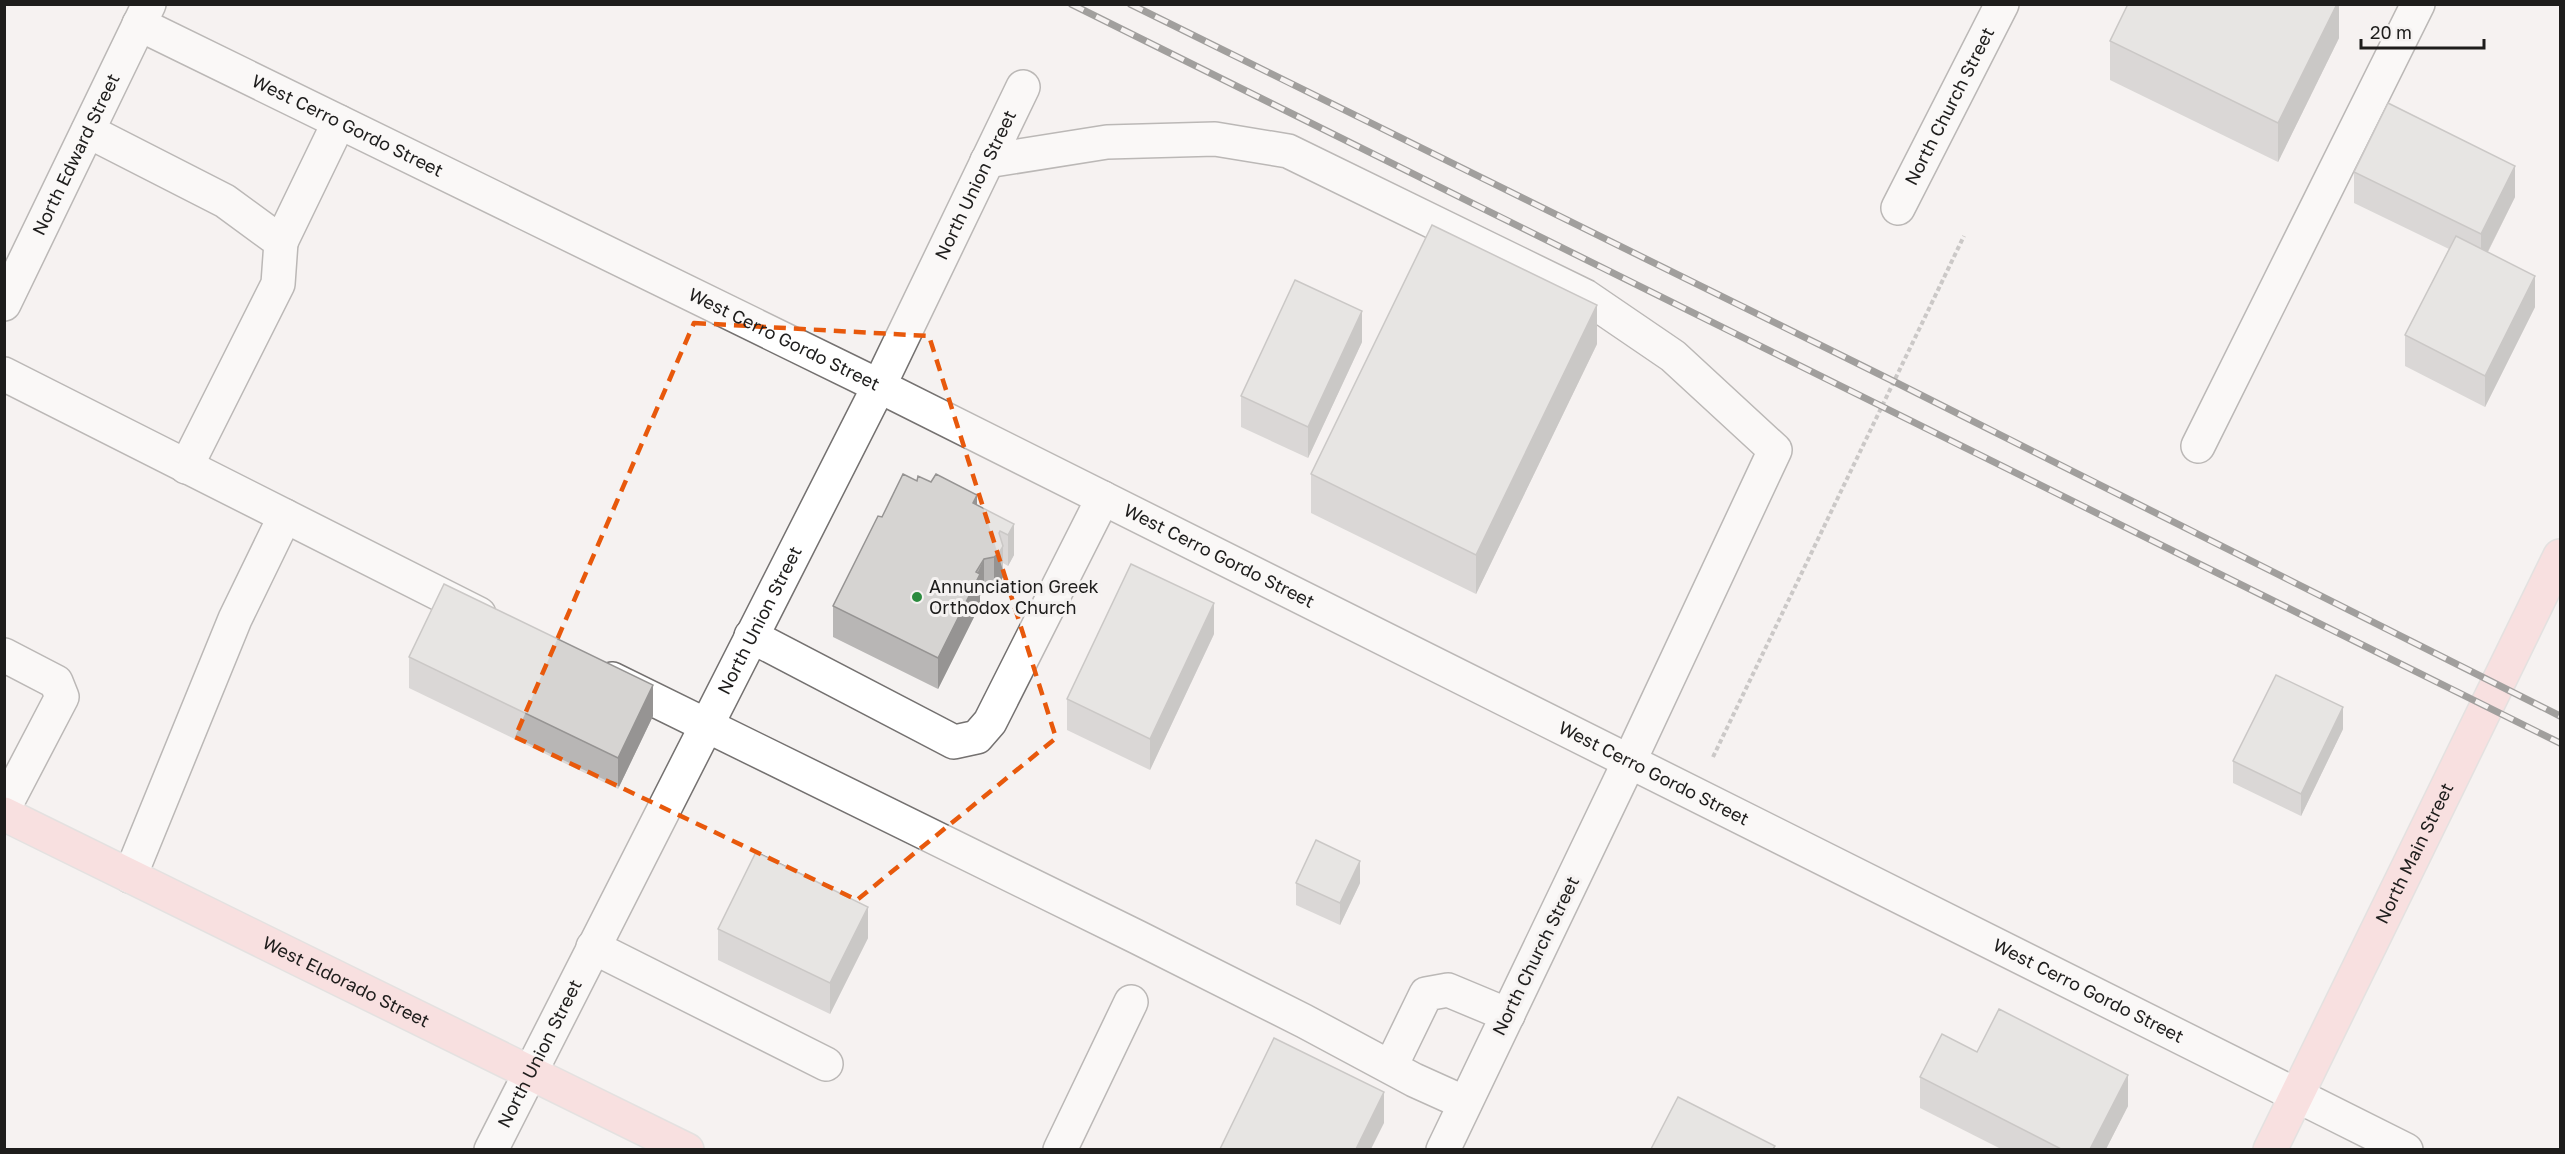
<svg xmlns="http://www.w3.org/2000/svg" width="2565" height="1154" font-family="'Golos Text',sans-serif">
	<rect width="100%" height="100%" fill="#f5f2f1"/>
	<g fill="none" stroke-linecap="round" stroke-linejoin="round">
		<!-- minor casing -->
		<g stroke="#747170" stroke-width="36">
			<g id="minor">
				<path id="s1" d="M139,24L879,386L2406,1150"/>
				<polyline points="88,131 225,201 281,242 278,284 186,467"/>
				<polyline points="987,161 1107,142 1215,139 1288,151 1585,296 1673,356 1775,450 1629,762 1443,1150"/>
				<path id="s2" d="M1898,208L2002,4"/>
				<polyline points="281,242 339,122"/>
				<path id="s3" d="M4,304L149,4"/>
				<polyline points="4,374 479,614"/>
				<polyline points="2198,446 2418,4"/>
				<polyline points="751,636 954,742 977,737 990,722 1103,498"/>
				<polyline points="4,655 56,682 62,697 4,808"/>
				<polyline points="612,679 1137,937 1304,1021 1414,1080 1465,1103"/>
				<polyline points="130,876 235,619 285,516"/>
				<polyline points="593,947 826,1064"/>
				<polyline points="1391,1066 1426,994 1448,990 1508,1015"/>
				<path id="s4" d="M491,1150L879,386L1023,87"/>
				<polyline points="1060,1150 1131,1002"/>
			</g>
		</g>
		<!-- major casing -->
		<g stroke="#cecdcd" stroke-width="36">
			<g id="major">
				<path id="s5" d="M4,814L687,1150"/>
				<path id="s6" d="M2270,1150L2560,556"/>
			</g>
		</g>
		<!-- path -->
		<polyline stroke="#979594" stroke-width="4" stroke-dasharray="4.5 3" stroke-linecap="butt" points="1713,757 1964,236"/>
		<!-- minor -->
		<use href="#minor" stroke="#fff" stroke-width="33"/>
		<!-- major -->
		<use href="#major" stroke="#facacd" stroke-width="33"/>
		<!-- rail casing -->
		<g stroke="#3b3a39" stroke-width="7">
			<g id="rail">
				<polyline points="1071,4 2560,743"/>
				<polyline points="1130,4 1895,382 2560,716"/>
			</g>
		</g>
		<!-- rail -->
		<use href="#rail" stroke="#f5f2f1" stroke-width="4.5" stroke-dasharray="14" stroke-linecap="butt"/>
	</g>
	<!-- wall -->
	<g fill="#b8b6b5">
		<polygon points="2339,4 2339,38 2278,162 2110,80 2110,41"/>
		<polygon points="2354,172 2515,197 2488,252 2535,307 2485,407 2405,366 2405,335 2449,249 2354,203"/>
		<polygon points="1362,342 1308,458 1241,427 1241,396"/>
		<polygon points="1597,344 1476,594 1311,513 1311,474"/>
		<polygon points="917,481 977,505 1014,524 1014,555 1008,566 1003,563 1003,577 999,584 994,588 984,590 980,596 980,605 938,689 833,637 833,606 882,517"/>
		<polygon points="1214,634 1150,770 1067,730 1067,699"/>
		<polygon points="409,657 653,716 618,789 409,688"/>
		<polygon points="2343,729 2301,816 2233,783 2233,761"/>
		<polygon points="1296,883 1360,883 1340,925 1296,905"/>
		<polygon points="718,929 868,938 830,1014 718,960"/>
		<polygon points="1977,1052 2128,1106 2106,1149 2001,1149 1920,1108 1920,1077"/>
	</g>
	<!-- shaded-wall -->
	<g fill="#969493">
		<polygon points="2337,4 2339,4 2339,38 2278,162 2278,123"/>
		<polygon points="2515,166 2515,197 2481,265 2481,234"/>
		<polygon points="2535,276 2535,307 2485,407 2485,376"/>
		<polygon points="1597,305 1597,344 1476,594 1476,555"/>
		<polygon points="1362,311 1362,342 1308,458 1308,427"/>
		<polygon points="977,495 977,526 973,503"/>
		<polygon points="1014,524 1014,555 1008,566 1008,535"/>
		<polygon points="1000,531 1000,550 1003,546 1003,577 999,584 994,588 994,557 999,533"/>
		<polygon points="984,559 984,590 980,596 980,605 938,689 938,658"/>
		<polygon points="1214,603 1214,634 1150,770 1150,739"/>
		<polygon points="653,685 653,716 618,789 618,758"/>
		<polygon points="2343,707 2343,729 2301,816 2301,794"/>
		<polygon points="1360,861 1360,883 1340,925 1340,903"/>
		<polygon points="868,907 868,938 830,1014 830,983"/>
		<polygon points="2128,1075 2128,1106 2106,1149 2090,1149"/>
		<polygon points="1384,1092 1384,1123 1371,1149 1356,1149"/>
	</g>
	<!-- building -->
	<g fill="#d6d4d2" stroke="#969493" stroke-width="1.5">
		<polygon points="2128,4 2337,4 2278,123 2110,41"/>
		<polygon points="2388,103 2515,166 2481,234 2354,172"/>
		<polygon points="1432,225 1597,305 1476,555 1311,474"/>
		<polygon points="2456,236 2535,276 2485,376 2405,335"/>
		<polygon points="1295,280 1362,311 1308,427 1241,396"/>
		<polygon points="903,474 917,481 918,476 931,482 936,474 977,495 973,503 1014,524 1008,535 1000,531 999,533 1003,546 999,553 994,557 984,559 976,572 980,574 938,658 833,606 878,516 882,517"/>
		<polygon points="1131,564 1214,603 1150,739 1067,699"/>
		<polygon points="444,584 653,685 618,758 409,657"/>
		<polygon points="2276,675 2343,707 2301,794 2233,761"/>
		<polygon points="1316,840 1360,861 1340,903 1296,883"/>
		<polygon points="756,852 868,907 830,983 718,929"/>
		<polygon points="1999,1009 2128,1075 2090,1149 2061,1149 1920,1077 1942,1034 1977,1052"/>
		<polygon points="1274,1038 1384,1092 1356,1149 1220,1149"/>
		<polygon points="1678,1097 1775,1146 1773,1149 1651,1149"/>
	</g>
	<!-- marked area -->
	<path d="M0 0H2565V1154H0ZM694,323L929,336L1056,738L857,900L515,737Z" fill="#f5f2f1" fill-opacity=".55" fill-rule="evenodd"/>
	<path fill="none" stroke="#e8590c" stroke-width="4.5" stroke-dasharray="12 8" stroke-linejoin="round" d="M694,323L929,336L1056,738L857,900L515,737Z"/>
	<!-- markers -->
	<circle fill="#2b8b3e" stroke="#f5f2f1" stroke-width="2" cx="917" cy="597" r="6"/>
	<g text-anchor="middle" stroke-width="6" stroke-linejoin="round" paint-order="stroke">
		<!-- street labels -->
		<g font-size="18" fill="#1e1d1c" stroke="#f5f2f1">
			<text dy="6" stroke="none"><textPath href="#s2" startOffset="114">North Church Street</textPath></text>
			<text dy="6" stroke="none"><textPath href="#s1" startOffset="232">West Cerro Gordo Street</textPath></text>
			<text dy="6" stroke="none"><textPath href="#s3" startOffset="166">North Edward Street</textPath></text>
			<text dy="6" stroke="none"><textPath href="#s4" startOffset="1080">North Union Street</textPath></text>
			<text dy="6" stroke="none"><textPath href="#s1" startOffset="718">West Cerro Gordo Street</textPath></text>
			<text dy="6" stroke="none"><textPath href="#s1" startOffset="1204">West Cerro Gordo Street</textPath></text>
			<text dy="6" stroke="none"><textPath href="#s4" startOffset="594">North Union Street</textPath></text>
			<text dy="6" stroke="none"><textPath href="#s1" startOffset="1690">West Cerro Gordo Street</textPath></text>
			<text dy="6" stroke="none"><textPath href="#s6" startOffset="330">North Main Street</textPath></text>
			<text transform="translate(1536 956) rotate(-64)" y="6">North Church Street</text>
			<text dy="6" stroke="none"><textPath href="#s5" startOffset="381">West Eldorado Street</textPath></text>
			<text dy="6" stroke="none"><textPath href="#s1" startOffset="2176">West Cerro Gordo Street</textPath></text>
			<text dy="6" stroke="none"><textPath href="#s4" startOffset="108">North Union Street</textPath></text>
		</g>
		<!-- poi labels -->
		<g font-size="18" fill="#1e1d1c" stroke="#f5f2f1" text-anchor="start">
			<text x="929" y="593">Annunciation Greek<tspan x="929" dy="21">Orthodox Church</tspan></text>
		</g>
	</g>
	<!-- border -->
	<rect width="2565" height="1154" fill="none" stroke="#1e1d1c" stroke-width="12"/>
	<!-- scale -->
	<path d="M2361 39v9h123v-9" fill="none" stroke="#1e1d1c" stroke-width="3"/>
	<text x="2370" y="39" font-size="18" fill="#1e1d1c" stroke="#f5f2f1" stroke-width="4.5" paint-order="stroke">20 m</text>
</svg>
